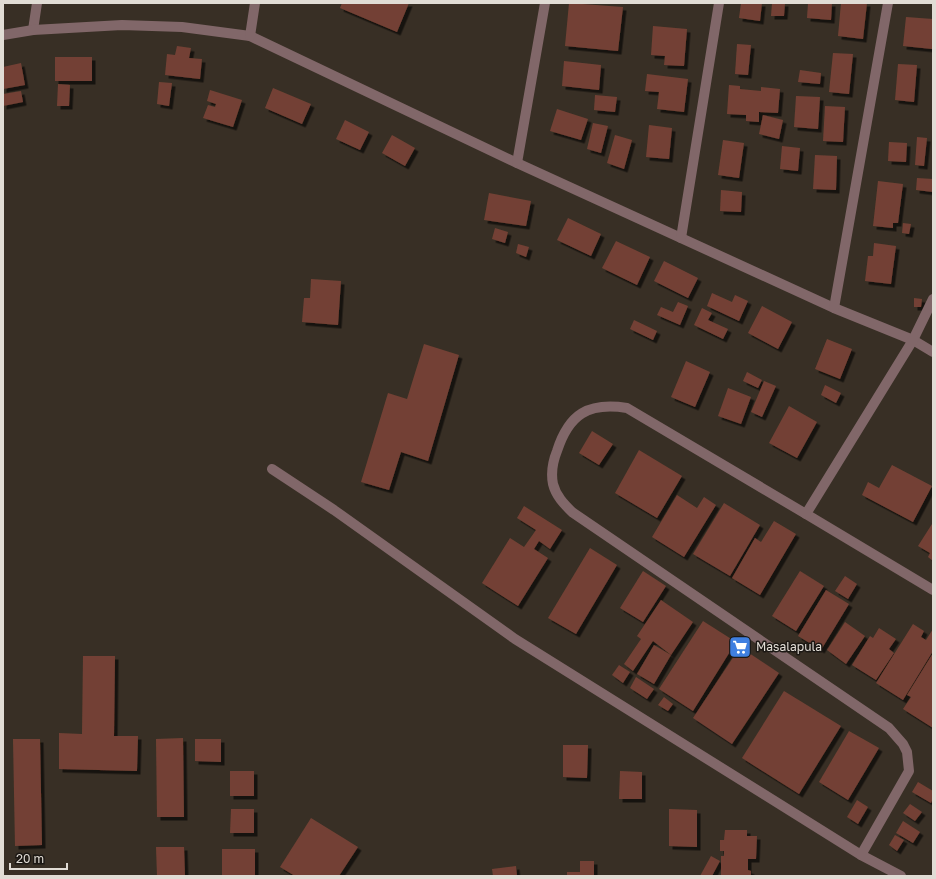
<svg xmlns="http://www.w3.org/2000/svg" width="936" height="879" font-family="'Golos Text',sans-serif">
	<defs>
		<filter id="shadow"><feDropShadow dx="3.5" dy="3.5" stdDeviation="0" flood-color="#0009"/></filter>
	</defs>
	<rect width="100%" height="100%" fill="#382f25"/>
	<!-- building -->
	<g fill="#734134" filter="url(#shadow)">
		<polygon points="342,3 409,3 397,32 340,8"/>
		<polygon points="569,3 623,7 618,51 565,46"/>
		<polygon points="741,3 762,3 760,21 739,18"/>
		<polygon points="772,3 785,3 784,16 771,16"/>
		<polygon points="808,3 832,3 831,20 807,18"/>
		<polygon points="841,3 867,3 863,39 838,36"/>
		<polygon points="906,17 933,19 932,49 903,46"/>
		<polygon points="653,26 687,29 684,66 664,65 665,56 651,55"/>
		<polygon points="737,44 751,45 748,75 735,74"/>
		<polygon points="177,46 191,48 189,58 202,59 200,79 165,75 167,54 175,55"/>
		<polygon points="833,53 853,54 849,94 829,92"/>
		<rect x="55" y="57" width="37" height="24"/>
		<polygon points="564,61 601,65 599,90 562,86"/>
		<polygon points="21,63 25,85 3,89 3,67"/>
		<polygon points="898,64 917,65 914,102 895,100"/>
		<polygon points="800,70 821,73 820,84 798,82"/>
		<polygon points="647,74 688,79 684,112 657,109 659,92 645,91"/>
		<polygon points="159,82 172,83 169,106 157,104"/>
		<polygon points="58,84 70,85 69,106 57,106"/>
		<polygon points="729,85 740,86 740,89 761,91 761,87 780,89 778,113 759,112 759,122 746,121 746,115 727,114"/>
		<polygon points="273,88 311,104 302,124 265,108"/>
		<polygon points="210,90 242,100 233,127 203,118 208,105 215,107 216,104 207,101"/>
		<polygon points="21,91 23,102 3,106 3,94"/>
		<polygon points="595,95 617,97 615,112 594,110"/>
		<polygon points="796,96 820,97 818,129 794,127"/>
		<polygon points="825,106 845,107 843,142 823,141"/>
		<polygon points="557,109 588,119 581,140 550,131"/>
		<polygon points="763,115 783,120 779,139 759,134"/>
		<polygon points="345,120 369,132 360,150 336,139"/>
		<polygon points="593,123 608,126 601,153 587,149"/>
		<polygon points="649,125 672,128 669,159 646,157"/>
		<polygon points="392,135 415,148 405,166 382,153"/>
		<polygon points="615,135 632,140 624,169 607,163"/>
		<polygon points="917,137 927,138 924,166 915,165"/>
		<polygon points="723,140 744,143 739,178 718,175"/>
		<polygon points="889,142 907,143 906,162 888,161"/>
		<polygon points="782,146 800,148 798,171 780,169"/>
		<polygon points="815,155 837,156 836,190 813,189"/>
		<polygon points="917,178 933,179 933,192 916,190"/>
		<polygon points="878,181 903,184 898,223 893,223 893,228 873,226"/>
		<polygon points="721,190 742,192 741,212 720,211"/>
		<polygon points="489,193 531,201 526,226 484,220"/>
		<polygon points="568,218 601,234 591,256 557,240"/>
		<polygon points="903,223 911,224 909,234 902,233"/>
		<polygon points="495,228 508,232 505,243 492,239"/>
		<polygon points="616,241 650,257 637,285 602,268"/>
		<polygon points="874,243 896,246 891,284 865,281 868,256 873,256"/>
		<polygon points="518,244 529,247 526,257 516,253"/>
		<polygon points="664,261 698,278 688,298 654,281"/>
		<polygon points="311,279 341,281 338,325 302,322 304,298 310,298"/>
		<polygon points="712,293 732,302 735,295 748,301 739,321 707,306"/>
		<polygon points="914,298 922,299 921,307 914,307"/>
		<polygon points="678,302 688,306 680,325 657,315 661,307 673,312"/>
		<polygon points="762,306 792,322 778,349 748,333"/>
		<polygon points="702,308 712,313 708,320 728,329 723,339 694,325"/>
		<polygon points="634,320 657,331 653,340 630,329"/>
		<polygon points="827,339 852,349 840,379 815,369"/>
		<polygon points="424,344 459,355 428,461 401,452 389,490 361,482 388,393 407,399"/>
		<polygon points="686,361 710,372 695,407 671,397"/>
		<polygon points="747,372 762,380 758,388 743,381"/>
		<polygon points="764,381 776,386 762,417 751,412"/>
		<polygon points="825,385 841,393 836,403 821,395"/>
		<polygon points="728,388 751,397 741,424 718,416"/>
		<polygon points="789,406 817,422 797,458 769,443"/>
		<polygon points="592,431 613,444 599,465 579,453"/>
		<polygon points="639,450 682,476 657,518 615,493"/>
		<polygon points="892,465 932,486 913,522 862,495 868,482 879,488"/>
		<polygon points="677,495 697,508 704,497 716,505 684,557 652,537"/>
		<polygon points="724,503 760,525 730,576 693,554"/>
		<polygon points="524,506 562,530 550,549 539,541 534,549 548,558 518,606 482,583 510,538 524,547 536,530 517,518"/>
		<polygon points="774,521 796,534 760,595 732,578 755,538 761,542"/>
		<polygon points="932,524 933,525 933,561 928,557 930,553 918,546"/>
		<polygon points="590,548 617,565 576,634 548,618"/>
		<polygon points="643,571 666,586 643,622 620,608"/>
		<polygon points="800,571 824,586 796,631 772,616"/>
		<polygon points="845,576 857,584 848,599 835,591"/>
		<polygon points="826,590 849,604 821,650 798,636"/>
		<polygon points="661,600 693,622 671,655 653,641 633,671 624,664 641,639 637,636"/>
		<polygon points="703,621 736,642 693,711 659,689"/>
		<polygon points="845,622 865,636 846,664 827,650"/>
		<polygon points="913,624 924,631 921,637 926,640 933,629 933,651 903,700 876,683"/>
		<polygon points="879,628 896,639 889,649 894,653 876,680 852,665 870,636 873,638"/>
		<polygon points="654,645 671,655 654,684 637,674"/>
		<polygon points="740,647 779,673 732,744 693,718"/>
		<polygon points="933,653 933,728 903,709 911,697 907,695"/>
		<polygon points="83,656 115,656 114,736 138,736 137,771 59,769 59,733 82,734"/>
		<polygon points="619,665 630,672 623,683 612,675"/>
		<polygon points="636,677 654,689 647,699 630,688"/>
		<polygon points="784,691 841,726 799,794 742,758"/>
		<polygon points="664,697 673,704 668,711 658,705"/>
		<polygon points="849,731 879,748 848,800 819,782"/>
		<polygon points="183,738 184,817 157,817 156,739"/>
		<polygon points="13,739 40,739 42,845 15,846"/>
		<polygon points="195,739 221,739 221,762 195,761"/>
		<polygon points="563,745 588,745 587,778 563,777"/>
		<rect x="230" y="771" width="24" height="25"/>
		<polygon points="620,771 642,772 642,799 619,799"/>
		<polygon points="918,782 933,791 933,798 931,803 912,792"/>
		<polygon points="857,800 868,807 858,824 847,817"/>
		<polygon points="910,804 922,812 915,821 903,813"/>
		<polygon points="231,809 254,809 254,833 230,833"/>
		<polygon points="669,809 697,810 697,847 669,846"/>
		<polygon points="311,818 358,847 339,876 295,876 280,867"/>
		<polygon points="903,821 920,832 913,843 896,833"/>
		<polygon points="725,830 747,830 747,836 757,836 756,859 748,859 748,870 751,871 751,876 721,876 721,856 724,856 724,851 720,851 720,840 724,840"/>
		<polygon points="895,835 904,840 897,851 889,845"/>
		<polygon points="156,847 184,847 185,876 157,876"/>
		<rect x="222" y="849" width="33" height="27"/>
		<polygon points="711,856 720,861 712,876 700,876"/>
		<polygon points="580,861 594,861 594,876 567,876 567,872 580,872"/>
		<polygon points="516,866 517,876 493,876 492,869"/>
	</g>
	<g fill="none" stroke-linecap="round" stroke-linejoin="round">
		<!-- minor -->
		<g stroke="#816769" stroke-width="10">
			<polyline points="33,30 37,3"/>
			<polyline points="3,35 33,30 122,25 182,27 250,36 517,163 834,308 913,340 933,352"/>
			<polyline points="250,36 255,3"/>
			<polyline points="517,163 545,3"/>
			<polyline points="681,238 719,3"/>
			<polyline points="933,299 913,340 806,514 933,590"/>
			<polyline points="834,308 888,3"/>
			<polyline points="272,469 334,510 515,639 861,855"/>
			<path d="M806,514L627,408C588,402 569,414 557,451C553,461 551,474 553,484C556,496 564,504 572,512L889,728L903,744L907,752L909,771L861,855L901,876"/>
		</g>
	</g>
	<!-- icons -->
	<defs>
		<g id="supermarket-square" transform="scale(1.15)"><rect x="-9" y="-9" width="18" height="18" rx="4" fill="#3f7fe0" stroke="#1c1814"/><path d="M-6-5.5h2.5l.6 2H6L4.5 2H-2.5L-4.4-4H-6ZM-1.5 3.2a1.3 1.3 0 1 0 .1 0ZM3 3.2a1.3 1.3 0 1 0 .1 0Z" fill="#fff"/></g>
	</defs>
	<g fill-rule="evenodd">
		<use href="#supermarket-square" x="740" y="647"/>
	</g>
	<g text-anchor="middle" stroke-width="3" stroke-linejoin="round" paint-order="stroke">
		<!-- poi labels -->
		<g font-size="12" fill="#e1dcd5" stroke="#1c1814" text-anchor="start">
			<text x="756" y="651">Masalapula</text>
		</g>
	</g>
	<!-- border -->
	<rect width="936" height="879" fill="none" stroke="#e1dcd5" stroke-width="8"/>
	<!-- scale -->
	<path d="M10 863v6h57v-6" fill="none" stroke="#e1dcd5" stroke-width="2"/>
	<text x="16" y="863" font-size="12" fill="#e1dcd5" stroke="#1c1814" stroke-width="3" paint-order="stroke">20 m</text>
</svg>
